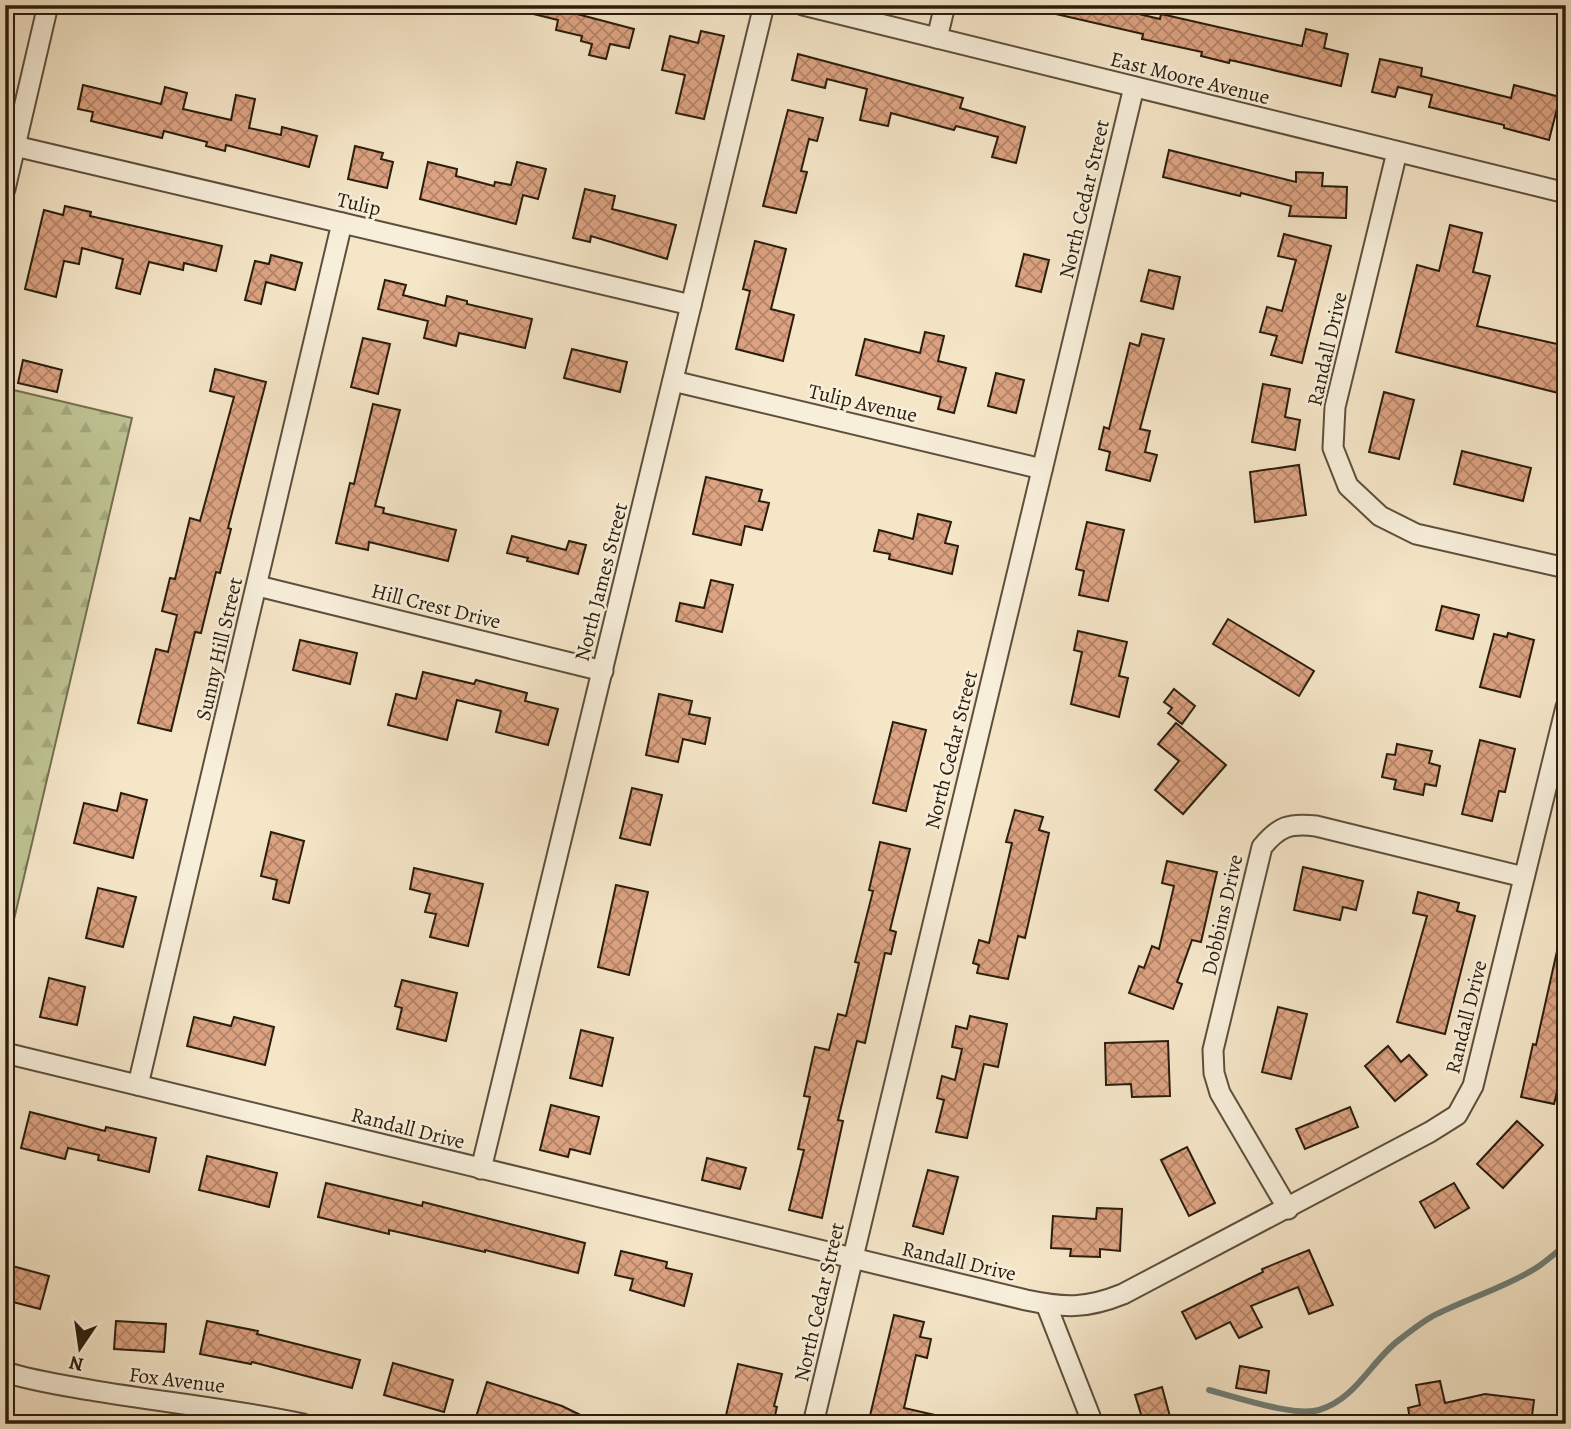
<svg xmlns="http://www.w3.org/2000/svg" width="1571" height="1429" font-family="Alegreya,serif">
	<defs>
		<pattern id="forest-firs" width="22" height="20" patternUnits="userSpaceOnUse" patternTransform="scale(1.75)"><rect width="22" height="20" fill="#bfc494"/><path d="M5 1l3.5 6h-7zM16 11l3.5 6h-7z" fill="#a4a87e"/></pattern>
		<pattern id="building-cross-hatch" width="8" height="8" patternUnits="userSpaceOnUse" patternTransform="scale(1.75)"><rect width="8" height="8" fill="#dda382"/><path d="M0 0l8 8M0 8l8-8" fill="none" stroke="#b38469"/></pattern>
	</defs>
	<rect width="100%" height="100%" fill="#f5e6c8"/>
	<filter id="stains"><feTurbulence type="fractalNoise" baseFrequency=".00286" numOctaves="4"/><feColorMatrix values="0 0 0 0 .2 0 0 0 0 .09 0 0 0 0 .02 0 0 0 .5 -.17"/></filter>
	<radialGradient id="worn" r=".72"><stop offset=".6" stop-color="#630" stop-opacity="0"/><stop offset="1" stop-color="#630" stop-opacity=".3"/></radialGradient>
	<!-- forest -->
	<polygon fill="url(#forest-firs)" stroke="#747050" stroke-width="2" points="5,388 132,418 12,928 5,927"/>
	<g fill="none" stroke-linecap="round" stroke-linejoin="round">
		<!-- stream -->
		<path stroke="#707e77" stroke-width="6" d="M1209,1390C1236,1397 1294,1417 1319,1410C1356,1399 1371,1361 1399,1340C1411,1331 1425,1319 1439,1313C1471,1297 1506,1287 1536,1268C1547,1261 1556,1252 1566,1245"/>
	</g>
	<!-- building -->
	<g fill="url(#building-cross-hatch)" stroke="#2a1d0d" stroke-width="2">
		<polygon points="522,5 579,5 577,14 634,29 629,48 610,44 606,59 589,55 592,44 581,41 582,36 556,30 558,20 521,11"/>
		<polygon points="1048,5 1127,5 1126,11 1160,19 1161,14 1302,46 1306,29 1327,34 1324,48 1348,54 1341,86 1230,60 1229,63 1201,56 1202,52 1142,39 1143,34 1047,12"/>
		<polygon points="701,31 724,36 704,119 676,113 685,75 662,70 670,36 698,43"/>
		<polygon points="798,54 963,98 960,108 1025,127 1016,163 992,157 998,137 956,126 954,130 891,113 888,126 860,120 867,89 827,79 825,88 792,80"/>
		<polygon points="1380,59 1422,68 1421,76 1511,98 1514,85 1560,97 1549,140 1504,128 1504,125 1429,107 1432,95 1398,87 1395,97 1372,92"/>
		<polygon points="83,85 161,104 165,87 187,93 183,109 231,120 236,95 255,99 249,128 281,135 282,127 317,136 309,167 226,145 225,151 206,146 207,142 164,131 162,138 91,121 93,112 78,109"/>
		<polygon points="788,110 823,118 817,141 809,139 801,171 807,172 796,213 763,206"/>
		<polygon points="355,146 383,153 381,159 393,162 387,188 348,179"/>
		<polygon points="1169,150 1296,182 1296,172 1323,173 1322,186 1347,187 1346,218 1289,216 1291,206 1241,193 1240,196 1163,177"/>
		<polygon points="428,162 457,169 456,176 494,186 495,182 511,185 517,162 546,169 538,199 523,195 516,224 420,199"/>
		<polygon points="585,189 615,196 612,209 676,225 667,259 591,236 590,242 573,238"/>
		<polygon points="65,206 91,212 90,216 222,246 216,271 184,263 183,270 149,262 140,294 116,288 123,259 82,248 79,264 64,261 56,297 25,289 44,210 63,215"/>
		<polygon points="1450,225 1482,233 1473,272 1490,276 1477,326 1566,346 1566,395 1396,352 1417,265 1439,271"/>
		<polygon points="1284,234 1331,246 1302,363 1271,355 1277,336 1260,332 1267,307 1282,311 1296,260 1278,256"/>
		<polygon points="755,241 786,249 771,309 794,315 783,361 736,349 750,291 743,289"/>
		<polygon points="1024,254 1049,260 1041,292 1016,286"/>
		<polygon points="271,255 302,263 295,290 266,282 261,304 245,300 255,261 269,264"/>
		<polygon points="1149,270 1180,277 1173,309 1141,301"/>
		<polygon points="385,280 406,285 403,295 445,306 447,296 467,301 467,304 532,319 525,348 459,333 456,346 424,338 428,321 378,309"/>
		<polygon points="925,332 944,336 938,361 966,368 954,413 938,409 941,397 856,375 865,339 920,353"/>
		<polygon points="1142,334 1164,339 1140,429 1150,431 1145,452 1157,455 1150,481 1106,470 1110,452 1099,449 1104,427 1109,429 1130,343 1139,346"/>
		<polygon points="363,338 390,344 378,394 351,387"/>
		<polygon points="572,349 627,362 620,392 564,378"/>
		<polygon points="23,360 62,370 57,392 18,383"/>
		<polygon points="215,369 266,382 228,528 231,529 220,573 216,572 201,633 195,632 171,731 138,723 156,649 168,652 177,615 162,611 170,578 175,579 190,518 200,521 234,397 210,391"/>
		<polygon points="996,373 1024,380 1016,413 988,406"/>
		<polygon points="1263,384 1290,389 1285,417 1300,420 1295,450 1252,442"/>
		<polygon points="1384,392 1414,400 1399,459 1369,452"/>
		<polygon points="373,404 400,410 375,506 384,508 383,513 456,530 448,561 369,542 368,550 336,543 350,483 354,484"/>
		<polygon points="1462,451 1531,468 1523,501 1454,484"/>
		<polygon points="1299,465 1306,515 1255,522 1250,472"/>
		<polygon points="706,477 762,490 759,501 769,503 762,530 745,526 741,545 693,534"/>
		<polygon points="918,514 951,522 945,543 958,546 952,574 889,559 890,554 874,551 879,530 913,539"/>
		<polygon points="1087,522 1124,530 1108,601 1079,595 1084,571 1076,569"/>
		<polygon points="512,536 566,550 569,541 586,545 578,574 527,561 528,558 507,553"/>
		<polygon points="711,580 733,585 722,632 676,621 680,603 704,608"/>
		<polygon points="1442,606 1479,615 1473,639 1436,630"/>
		<polygon points="1228,619 1314,671 1299,696 1213,644"/>
		<polygon points="1078,631 1127,642 1119,676 1128,678 1119,717 1071,704 1082,652 1074,650"/>
		<polygon points="1508,633 1534,640 1520,697 1480,687 1494,634 1507,637"/>
		<polygon points="300,640 357,653 350,684 293,670"/>
		<polygon points="423,672 474,684 476,680 527,693 525,701 558,709 548,745 496,732 501,711 457,700 447,740 388,725 396,694 416,699"/>
		<polygon points="1174,689 1195,706 1182,724 1168,713 1172,708 1164,702"/>
		<polygon points="659,694 692,701 689,714 710,718 705,744 683,739 678,762 646,755"/>
		<polygon points="893,722 926,730 906,811 873,803"/>
		<polygon points="1176,723 1226,765 1183,814 1155,790 1179,761 1158,744"/>
		<polygon points="1480,740 1515,749 1505,792 1499,791 1492,821 1462,814"/>
		<polygon points="1397,744 1432,751 1429,763 1440,766 1436,786 1425,784 1423,795 1394,789 1396,780 1382,777 1387,754 1395,755"/>
		<polygon points="632,788 662,795 650,845 620,838"/>
		<polygon points="121,793 147,800 133,858 74,843 84,803 117,811"/>
		<polygon points="1015,810 1043,817 1039,830 1049,833 1025,938 1018,936 1008,979 977,973 979,965 973,963 979,940 989,943 1012,843 1006,842"/>
		<polygon points="271,832 304,841 289,903 273,899 277,880 261,876"/>
		<polygon points="880,842 910,849 890,930 896,932 891,954 885,953 865,1043 857,1041 838,1120 843,1121 822,1218 789,1210 804,1150 798,1149 810,1097 804,1096 815,1047 829,1050 838,1014 846,1016 859,963 855,962 873,891 869,890"/>
		<polygon points="1167,861 1217,872 1201,942 1192,940 1177,982 1182,984 1173,1009 1129,993 1139,966 1144,968 1152,946 1159,949 1174,886 1162,883"/>
		<polygon points="1303,867 1363,881 1356,910 1343,907 1340,920 1294,910"/>
		<polygon points="414,868 483,884 468,946 430,937 436,914 425,912 430,894 410,889"/>
		<polygon points="616,885 648,892 629,975 598,967"/>
		<polygon points="98,888 136,897 123,947 86,938"/>
		<polygon points="1418,892 1459,903 1457,911 1475,916 1445,1034 1397,1022 1427,916 1413,913"/>
		<polygon points="1559,942 1566,943 1566,1055 1554,1104 1521,1097 1533,1044 1536,1045"/>
		<polygon points="49,978 85,987 77,1025 40,1017"/>
		<polygon points="402,980 457,993 446,1041 397,1029 402,1008 395,1006"/>
		<polygon points="1278,1007 1307,1014 1291,1079 1262,1072"/>
		<polygon points="970,1016 1007,1024 998,1067 984,1064 967,1138 936,1132 944,1100 937,1098 942,1076 955,1080 962,1049 952,1047 956,1026 967,1029"/>
		<polygon points="194,1017 231,1026 234,1017 274,1027 265,1065 187,1046"/>
		<polygon points="581,1030 613,1038 602,1086 570,1078"/>
		<polygon points="1168,1041 1170,1096 1132,1097 1131,1084 1106,1085 1105,1043"/>
		<polygon points="1388,1046 1401,1062 1409,1055 1427,1075 1395,1101 1365,1066"/>
		<polygon points="551,1105 599,1117 590,1154 570,1149 568,1157 540,1150"/>
		<polygon points="1350,1107 1358,1127 1305,1149 1296,1129"/>
		<polygon points="30,1112 105,1131 106,1127 156,1138 149,1172 98,1160 99,1155 68,1148 65,1159 21,1148"/>
		<polygon points="1517,1121 1543,1145 1503,1188 1477,1164"/>
		<polygon points="1187,1147 1215,1203 1189,1216 1161,1160"/>
		<polygon points="207,1156 277,1173 269,1207 199,1190"/>
		<polygon points="707,1158 746,1168 740,1189 702,1180"/>
		<polygon points="928,1170 958,1177 943,1234 913,1226"/>
		<polygon points="326,1183 422,1206 423,1202 585,1243 578,1273 485,1250 485,1252 389,1230 389,1234 318,1217"/>
		<polygon points="1454,1183 1469,1208 1435,1228 1420,1202"/>
		<polygon points="1097,1208 1122,1209 1120,1251 1100,1249 1100,1257 1070,1256 1071,1249 1051,1248 1053,1216 1096,1219"/>
		<polygon points="1309,1250 1333,1305 1309,1314 1298,1287 1251,1306 1262,1327 1239,1338 1230,1322 1196,1339 1182,1312 1263,1272 1262,1269"/>
		<polygon points="621,1251 667,1262 666,1268 692,1274 684,1306 630,1290 633,1279 615,1275"/>
		<polygon points="5,1264 49,1276 40,1309 5,1300"/>
		<polygon points="894,1315 924,1322 920,1337 931,1339 927,1358 916,1355 904,1408 944,1417 943,1424 868,1424"/>
		<polygon points="116,1321 166,1324 164,1352 114,1349"/>
		<polygon points="207,1321 258,1331 257,1334 360,1360 352,1388 252,1362 251,1364 200,1354"/>
		<polygon points="393,1363 453,1380 444,1412 384,1395"/>
		<polygon points="738,1364 782,1374 774,1406 777,1407 773,1424 724,1424"/>
		<polygon points="1240,1366 1269,1371 1266,1393 1236,1388"/>
		<polygon points="1440,1381 1445,1403 1485,1394 1534,1400 1531,1424 1499,1424 1463,1419 1464,1424 1411,1424 1408,1408 1420,1405 1416,1385"/>
		<polygon points="487,1382 562,1406 599,1424 522,1424 505,1418 503,1424 498,1424 476,1417"/>
		<polygon points="1162,1387 1172,1424 1144,1424 1135,1395"/>
	</g>
	<g fill="none" stroke-linecap="round" stroke-linejoin="round">
		<!-- minor casing -->
		<g stroke="#5d4f3c" stroke-width="23">
			<g id="minor">
				<polyline points="803,5 1566,193"/>
				<polyline points="937,38 945,5"/>
				<polyline points="15,146 691,305"/>
				<polyline points="1397,152 1335,407 1333,448 1348,486 1380,516 1416,534 1566,568"/>
				<polyline points="5,189 48,5"/>
				<polyline points="673,381 1042,469"/>
				<polyline points="258,586 603,671"/>
				<path d="M5,1053L1026,1300C1064,1308 1086,1309 1123,1294L1430,1132L1457,1115L1473,1086L1566,707"/>
				<polyline points="138,1085 342,223"/>
				<polyline points="481,1169 764,5"/>
				<path d="M1288,1209L1220,1093L1214,1073L1213,1050L1262,847C1279,826 1290,823 1316,826L1524,877"/>
				<polyline points="1046,1304 1093,1424"/>
				<path d="M5,1372C33,1381 61,1385 90,1390C161,1402 232,1409 303,1424"/>
				<polyline points="813,1424 1134,87"/>
			</g>
		</g>
		<!-- minor -->
		<use href="#minor" stroke="#f8efdb" stroke-width="19"/>
	</g>
	<g text-anchor="middle" stroke-width="5" stroke-linejoin="round" paint-order="stroke">
		<!-- street labels -->
		<g font-size="21" fill="#2a1d0d" stroke="#f8efdb">
			<text transform="translate(1190 78) rotate(14)" y="7">East Moore Avenue</text>
			<text transform="translate(1084 199) rotate(-77)" y="7">North Cedar Street</text>
			<text transform="translate(359 204) rotate(13)" y="7">Tulip</text>
			<text transform="translate(1327 349) rotate(-77)" y="7">Randall Drive</text>
			<text transform="translate(863 403) rotate(13)" y="7">Tulip Avenue</text>
			<text transform="translate(601 582) rotate(-76)" y="7">North James Street</text>
			<text transform="translate(436 606) rotate(14)" y="7">Hill Crest Drive</text>
			<text transform="translate(219 649) rotate(-77)" y="7">Sunny Hill Street</text>
			<text transform="translate(951 750) rotate(-76)" y="7">North Cedar Street</text>
			<text transform="translate(1222 915) rotate(-77)" y="7">Dobbins Drive</text>
			<text transform="translate(1466 1017) rotate(-76)" y="7">Randall Drive</text>
			<text transform="translate(408 1128) rotate(14)" y="7">Randall Drive</text>
			<text transform="translate(959 1261) rotate(13)" y="7">Randall Drive</text>
			<text transform="translate(819 1302) rotate(-77)" y="7">North Cedar Street</text>
			<text transform="translate(177 1380) rotate(7)" y="7">Fox Avenue</text>
		</g>
	</g>
	<!-- margin -->
	<rect width="1571" height="1429" fill="none" stroke="#f5e6c8" stroke-width="28"/>
	<rect x="7" y="7" width="1557" height="1415" fill="none" stroke="#2a1d0d" stroke-width="3.5"/>
	<rect x="14" y="14" width="1543" height="1401" fill="none" stroke="#2a1d0d" stroke-width="2"/>
	<!-- north arrow -->
	<g transform="translate(80 1348) rotate(193)" stroke="#f8efdb" stroke-width="5" paint-order="stroke">
	<path d="M0-5L12 26L0 18L-12 26Z" fill="#2a1d0d"/>
	<text y="-10" font-size="19" font-weight="bold" text-anchor="middle" fill="#2a1d0d">N</text>
	</g>
	<rect width="100%" height="100%" filter="url(#stains)"/>
	<rect width="100%" height="100%" fill="url(#worn)"/>
</svg>
